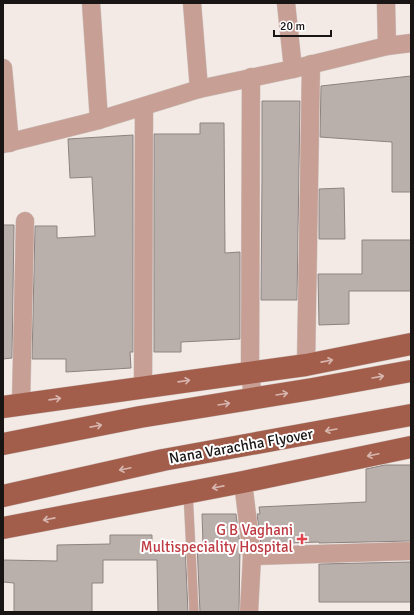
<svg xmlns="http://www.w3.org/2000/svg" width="414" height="615" font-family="Signika,sans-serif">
	<rect width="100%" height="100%" fill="#f3eae6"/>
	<!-- building -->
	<g fill="#b9b0ac" stroke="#8c8380">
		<polygon points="411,76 411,192 392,192 392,142 320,137 321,86"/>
		<polygon points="262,101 300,101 297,300 261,300 262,179"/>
		<polygon points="200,123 224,123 225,253 240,252 240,339 181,342 181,352 154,352 154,134 200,134"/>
		<polygon points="133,135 133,352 130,352 131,368 66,372 66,359 32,359 35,226 57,226 57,238 95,236 92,177 70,178 68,139"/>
		<polygon points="344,188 345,239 319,239 319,189"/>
		<polygon points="3,225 14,225 12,358 3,359"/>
		<polygon points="362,240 411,240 411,291 349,291 349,324 319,325 318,274 362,274"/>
		<polygon points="385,465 411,465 411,541 319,543 319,542 261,544 257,514 260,514 259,507 366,502 366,469"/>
		<polygon points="202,514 236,514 240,545 239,612 200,612 197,544 203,544"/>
		<polygon points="110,535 152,535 152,544 185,544 188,612 158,612 157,560 103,560 103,583 92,583 92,612 14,612 14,583 3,582 3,560 57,561 57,545 110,544"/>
		<polygon points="411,562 411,602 319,602 319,564"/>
	</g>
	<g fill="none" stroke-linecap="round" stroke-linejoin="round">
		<!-- lane casing -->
		<g stroke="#d0c8c4" stroke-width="10">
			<polyline id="lane" points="188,492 194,612"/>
		</g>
		<!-- street casing -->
		<g stroke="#d0c8c4" stroke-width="19">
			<g id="street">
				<polyline points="91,3 99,120"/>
				<polyline points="192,3 199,89"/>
				<polyline points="286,3 293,69"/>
				<polyline points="386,3 387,46"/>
				<polyline points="3,68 10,143"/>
				<polyline points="251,77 250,372 253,399"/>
				<polyline points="3,144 99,120 199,89 293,69 387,46 411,43"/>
				<polyline points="306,365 311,64"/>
				<polyline points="143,387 144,107"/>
				<polyline points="21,404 25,221"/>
				<polyline points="243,482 252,556 249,612"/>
				<polyline points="252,556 411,551"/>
			</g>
		</g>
		<!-- primary casing -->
		<g stroke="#d0c8c4" stroke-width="23">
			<g id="primary">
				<polyline points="3,407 306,365 411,344"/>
				<polyline points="3,444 140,417 312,389 411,371"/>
				<polyline points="3,496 163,460 411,415"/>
				<polyline points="3,528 243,482 411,447"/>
			</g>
		</g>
		<!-- lane -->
		<use href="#lane" stroke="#c79f94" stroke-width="9"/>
		<!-- street -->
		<use href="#street" stroke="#c79f94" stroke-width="18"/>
		<!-- primary -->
		<use href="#primary" stroke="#a35d4b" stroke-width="22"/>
	</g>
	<!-- one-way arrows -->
	<defs><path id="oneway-shaft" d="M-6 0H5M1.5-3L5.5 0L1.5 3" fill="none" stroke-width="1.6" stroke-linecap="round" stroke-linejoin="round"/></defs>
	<g stroke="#d6b6ae">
		<use href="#oneway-shaft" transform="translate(327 361) rotate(-11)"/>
		<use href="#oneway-shaft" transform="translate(378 377) rotate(-10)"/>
		<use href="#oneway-shaft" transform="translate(184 381) rotate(-8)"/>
		<use href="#oneway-shaft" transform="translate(282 394) rotate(-9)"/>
		<use href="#oneway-shaft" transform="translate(55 399) rotate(-8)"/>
		<use href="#oneway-shaft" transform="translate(224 404) rotate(-9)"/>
		<use href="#oneway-shaft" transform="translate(96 426) rotate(-11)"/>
		<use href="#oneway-shaft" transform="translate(331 430) rotate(170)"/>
		<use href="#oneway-shaft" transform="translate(373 455) rotate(168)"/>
		<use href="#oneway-shaft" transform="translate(125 469) rotate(168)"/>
		<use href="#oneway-shaft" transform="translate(218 487) rotate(169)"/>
		<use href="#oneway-shaft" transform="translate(49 519) rotate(169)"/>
	</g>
	<!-- markers -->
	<path fill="#e0444e" stroke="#fff" stroke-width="1.5" d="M300 533h4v4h4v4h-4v4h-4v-4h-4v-4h4z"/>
	<g text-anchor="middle" stroke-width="4" stroke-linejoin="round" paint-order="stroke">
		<!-- street labels -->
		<g font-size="15" fill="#191514" stroke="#fff">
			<text transform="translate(241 446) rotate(-10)" y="5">Nana Varachha Flyover</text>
		</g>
		<!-- health labels -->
		<g font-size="15" fill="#be3a42" stroke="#fff" text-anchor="end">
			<text x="293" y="535">G B Vaghani<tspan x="293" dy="17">Multispeciality Hospital</tspan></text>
		</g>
	</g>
	<!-- border -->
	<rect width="414" height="615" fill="none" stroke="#191514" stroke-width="8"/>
	<!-- scale -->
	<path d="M274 30v6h57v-6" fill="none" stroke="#191514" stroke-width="2"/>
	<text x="280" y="30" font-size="12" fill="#191514" stroke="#ffffff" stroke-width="3" paint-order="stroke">20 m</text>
</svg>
